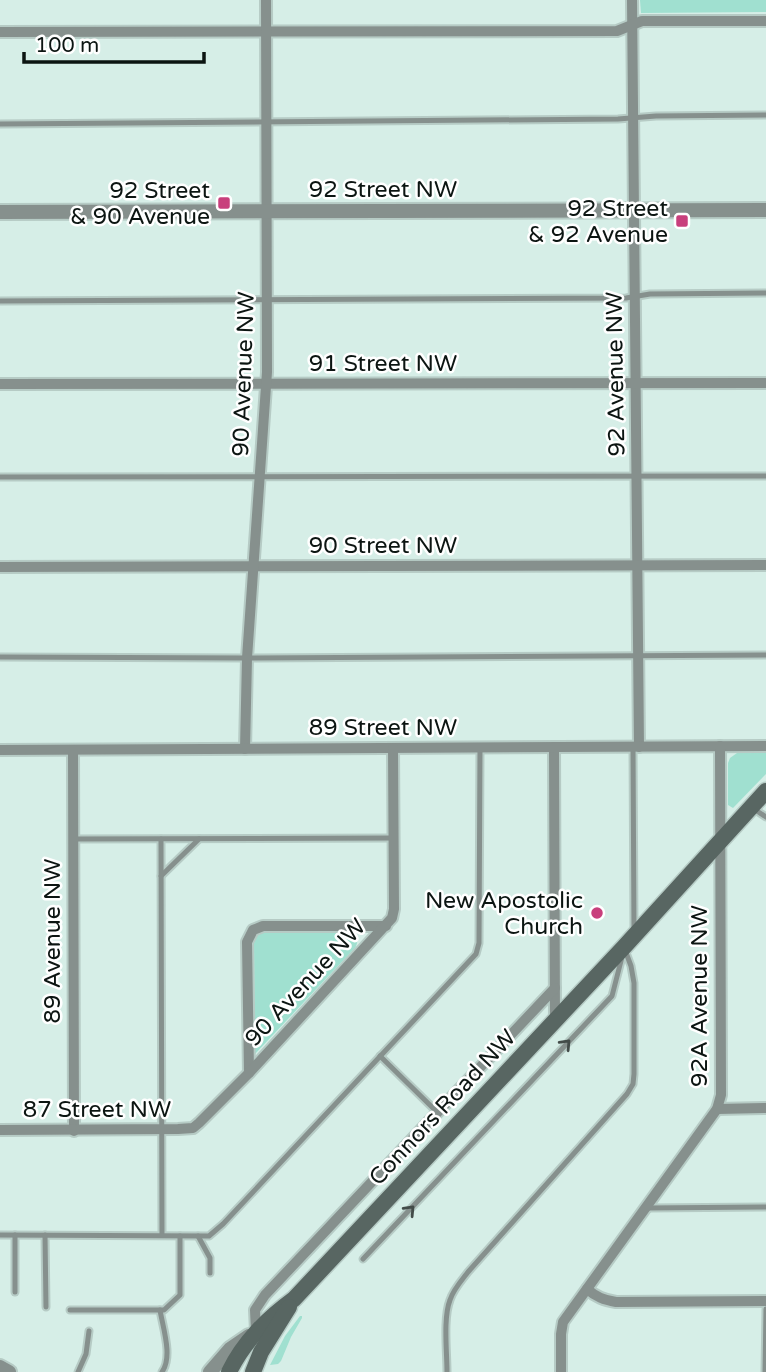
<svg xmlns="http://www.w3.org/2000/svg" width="766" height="1372" font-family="'Varela Round',sans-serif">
	<rect width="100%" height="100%" fill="#d6eee7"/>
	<!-- green -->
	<g fill="#a0e0d0">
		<polygon points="640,0 766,0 766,12 641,13"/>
		<polygon points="737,753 766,753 766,774 733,808 728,805 728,763 730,758"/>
		<path d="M263,932H350C358,936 359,941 355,948L255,1054L254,943L257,936Z"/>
		<polygon points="300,1316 302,1316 302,1318 291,1337 281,1361 278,1364 270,1365 285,1336"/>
	</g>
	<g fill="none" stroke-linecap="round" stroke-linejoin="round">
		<!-- service casing -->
		<g stroke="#b6cbc5" stroke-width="9">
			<g id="service">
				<polyline points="0,124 618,119 656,116 766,115"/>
				<polyline points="0,301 626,298 650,294 766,293"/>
				<polyline points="0,477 766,476"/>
				<polyline points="0,657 247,658 766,655"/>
				<polyline points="633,747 634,929"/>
				<polyline points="754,809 766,817"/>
				<polyline points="73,839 394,838"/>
				<polyline points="161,839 162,1235"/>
				<polyline points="161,876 199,839"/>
				<polyline points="380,1056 437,1112"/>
				<polyline points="647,1208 766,1207"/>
				<polyline points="0,1235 209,1236 223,1224 476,954 479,943 480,748"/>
				<polyline points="45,1235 46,1307"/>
				<polyline points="198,1236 210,1258 210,1273"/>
				<polyline points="363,1259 612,996 622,957"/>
				<polyline points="15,1292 15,1235"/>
				<polyline points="70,1310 164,1310 180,1295 180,1236"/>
				<path d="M160,1310C163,1328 173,1357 162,1372"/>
				<polyline points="78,1372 86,1354 89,1331"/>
				<path d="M447,1372C447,1352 443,1318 450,1300C453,1290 461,1281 468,1272L627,1094L633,1084L634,1074V983L631,966L625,950"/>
				<polyline points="765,1372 766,1309"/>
			</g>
		</g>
		<!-- minor casing -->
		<g stroke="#b6cbc5" stroke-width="14">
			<g id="minor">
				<polyline points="632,0 639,747"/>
				<polyline points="0,32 617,31 642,21 766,21"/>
				<polyline points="0,384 766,383"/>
				<polyline points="0,567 766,565"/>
				<polyline points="554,747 555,1021"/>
				<polyline points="245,749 247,658 267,372 266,0"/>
				<polyline points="0,750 766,746"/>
				<polyline points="73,750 74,1131"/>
				<polyline points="249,1073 247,942 253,930 263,926 386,926"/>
				<polyline points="717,1109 766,1108"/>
				<polyline points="0,1130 178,1129 193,1128 199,1123 249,1073 392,918 394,909 393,748"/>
				<path d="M587,1289C596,1297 604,1300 616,1302L766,1301"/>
				<polyline points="256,1331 255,1310 265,1295 555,988"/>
				<polyline points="561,1372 561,1334 563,1322 717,1109 721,1095 720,746"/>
			</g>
		</g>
		<!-- tertiary casing -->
		<g stroke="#b6cbc5" stroke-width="18">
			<g id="tertiary">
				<polyline points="0,212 766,210"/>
				<polyline points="0,1367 9,1372"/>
				<polyline points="210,1372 230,1349 249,1336"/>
			</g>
		</g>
		<!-- secondary casing -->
		<g stroke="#b6cbc5" stroke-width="19">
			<g id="secondary">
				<path d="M229,1372C244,1341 267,1319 294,1299L624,947L766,791"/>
				<polyline points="253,1372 261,1352 289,1307"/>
			</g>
		</g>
		<!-- service -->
		<use href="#service" stroke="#86908d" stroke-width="5"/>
		<!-- minor -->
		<use href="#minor" stroke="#86908d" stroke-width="10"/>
		<!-- tertiary -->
		<use href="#tertiary" stroke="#86908d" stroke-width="14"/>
		<!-- secondary -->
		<use href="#secondary" stroke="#586662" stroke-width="16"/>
	</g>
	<!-- one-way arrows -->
	<defs><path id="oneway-chevron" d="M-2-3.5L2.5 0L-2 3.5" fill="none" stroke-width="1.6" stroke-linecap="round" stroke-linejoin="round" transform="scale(1.75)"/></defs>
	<g stroke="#434c49">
		<use href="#oneway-chevron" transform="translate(566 1044) rotate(-47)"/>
		<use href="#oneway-chevron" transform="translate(410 1210) rotate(-47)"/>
	</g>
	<!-- markers -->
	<g fill="#c83f7c" stroke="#fff" stroke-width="2.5">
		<rect x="217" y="196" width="14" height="14" rx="3.5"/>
		<rect x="675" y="214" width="14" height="14" rx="3.5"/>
		<circle cx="597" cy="913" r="7"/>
	</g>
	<g text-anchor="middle" stroke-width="5" stroke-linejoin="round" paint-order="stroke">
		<!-- street labels -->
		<g font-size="23" fill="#0c1512" stroke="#fff">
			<text x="383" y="197">92 Street NW</text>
			<text x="383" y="371">91 Street NW</text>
			<text transform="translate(243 374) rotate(-88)" y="8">90 Avenue NW</text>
			<text transform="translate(615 374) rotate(-91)" y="8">92 Avenue NW</text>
			<text x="383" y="553">90 Street NW</text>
			<text x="383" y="735">89 Street NW</text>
			<text transform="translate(52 941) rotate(-90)" y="8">89 Avenue NW</text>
			<text transform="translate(305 982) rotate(-47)" y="8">90 Avenue NW</text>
			<text transform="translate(699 996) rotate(-90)" y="8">92A Avenue NW</text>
			<text transform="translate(442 1107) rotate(-47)" y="8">Connors Road NW</text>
			<text x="97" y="1117">87 Street NW</text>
		</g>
		<!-- poi labels -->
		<g font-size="23" fill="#0c1512" stroke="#fff" text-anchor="end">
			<text x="210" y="198">92 Street<tspan x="210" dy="26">&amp; 90 Avenue</tspan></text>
			<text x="668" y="216">92 Street<tspan x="668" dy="26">&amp; 92 Avenue</tspan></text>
			<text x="583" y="908">New Apostolic<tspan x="583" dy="26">Church</tspan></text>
		</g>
	</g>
	<!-- scale -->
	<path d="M24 52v10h180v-10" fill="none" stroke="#0c1512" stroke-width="3.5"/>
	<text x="35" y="52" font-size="21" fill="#0c1512" stroke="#ffffff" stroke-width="5" paint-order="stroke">100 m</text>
</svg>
